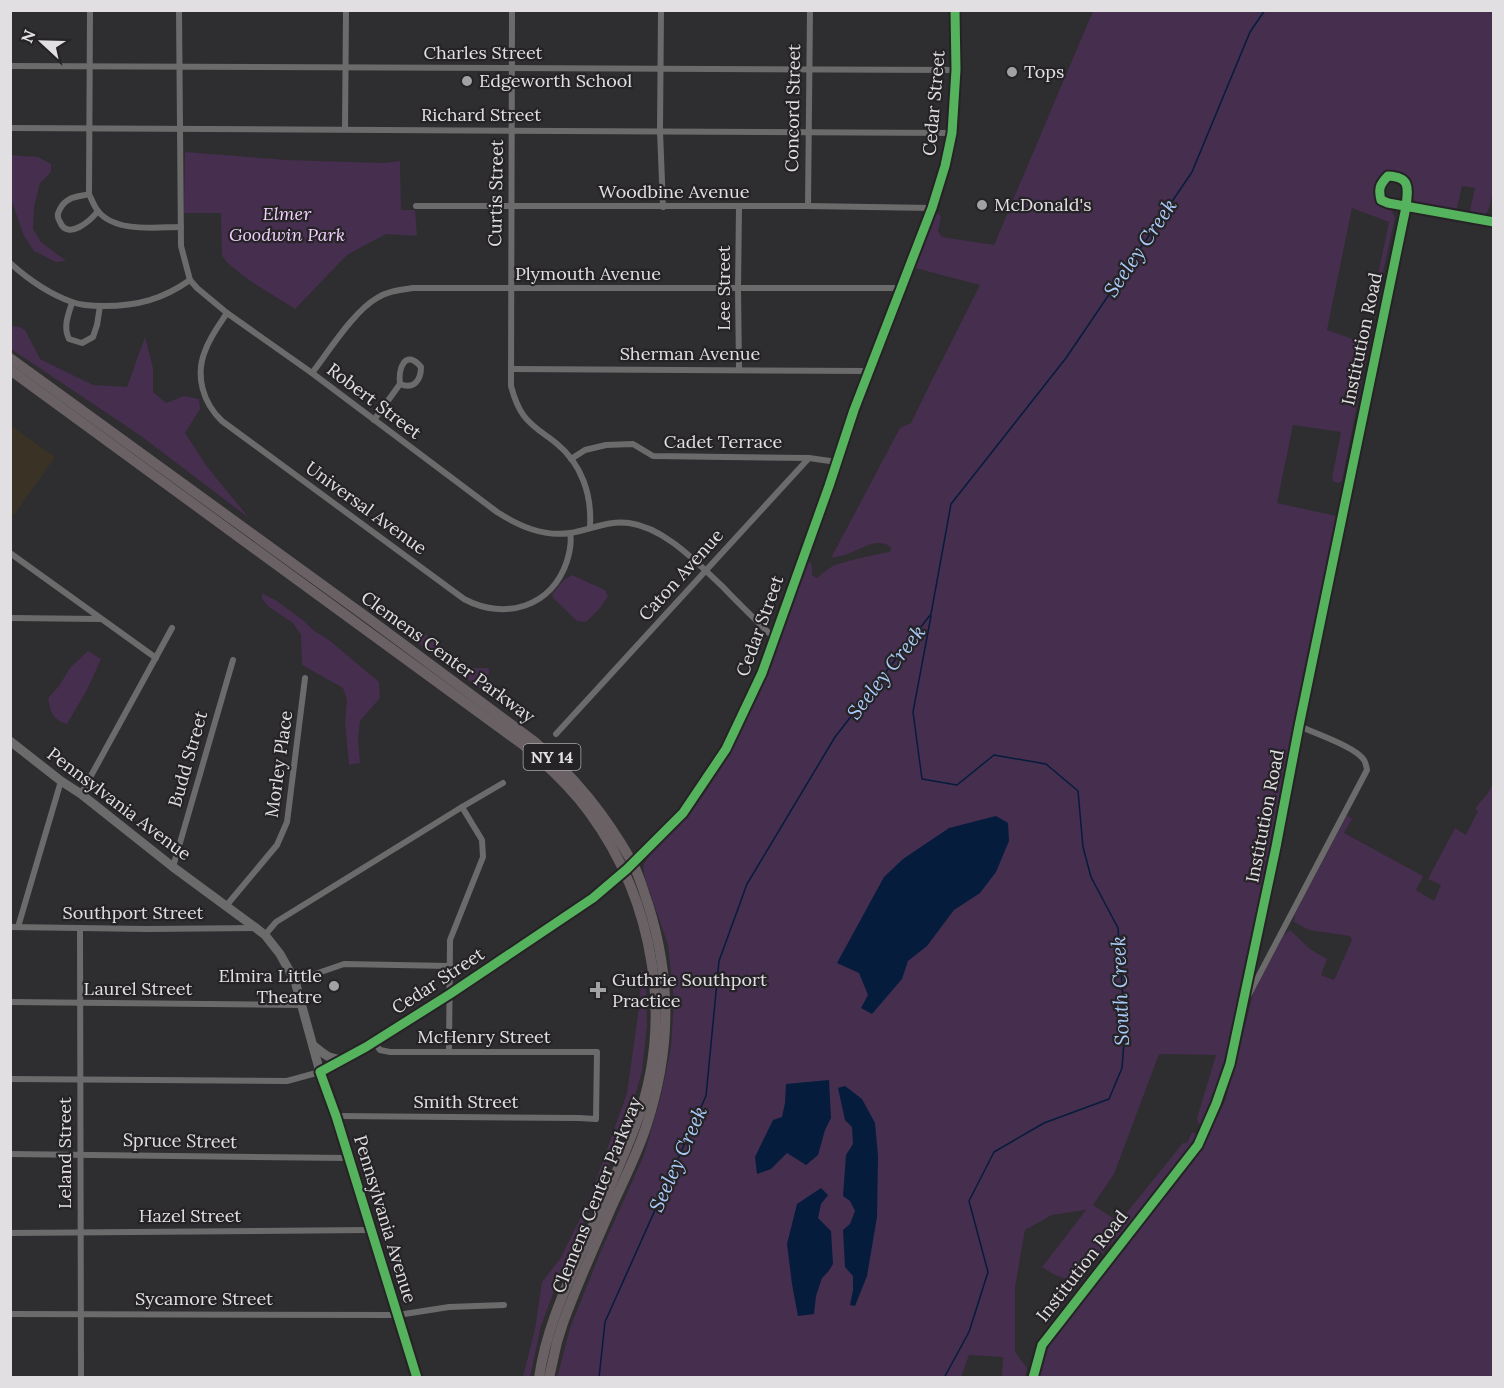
<svg xmlns="http://www.w3.org/2000/svg" width="1504" height="1388" font-family="Lora,serif">
	<rect width="100%" height="100%" fill="#2e2d2f"/>
	<!-- industrial -->
	<polygon fill="#3a3325" points="11,426 55,457 14,515 10,512"/>
	<!-- green -->
	<g fill="#452e4e">
		<path d="M1093,11H1493L1494,188L1488,211L1484,215L1473,214L1470,210L1475,188L1462,186L1457,208L1453,210L1418,203L1413,199C1407,179 1414,176 1390,170C1373,178 1373,183 1377,201L1392,211L1395,218L1377,299L1373,298L1389,222L1352,208L1327,330L1364,343L1367,327L1372,329L1342,481L1339,483L1334,482L1332,478L1341,432L1293,425L1277,503L1336,516L1227,1057L1217,1091L1203,1125L1198,1123L1197,1118L1216,1055L1159,1054L1114,1174L1093,1205L1119,1222L1183,1143H1187L1192,1132L1198,1135L1188,1153L1137,1215L1076,1283L1053,1274L1042,1267L1086,1210L1052,1215L1025,1230L1015,1287V1352L1027,1368L1025,1377H1002L1003,1357L969,1355L961,1377L557,1378L570,1328L601,1251L644,1155L661,1096L671,1047L674,1001L668,945L645,878C644,873 643,869 644,864C648,855 659,847 665,840C679,826 693,810 704,794C752,724 777,643 806,563L811,562L812,567V575L817,578C822,574 827,569 833,566C838,563 884,552 890,552L891,547C878,537 863,548 850,553C844,556 838,556 831,558L900,428L911,423L929,386L980,285L915,268L935,215L939,213L941,218L938,231L942,237L994,245Z"/>
		<path d="M185,152L287,160L383,163L400,161L401,210H415L417,236L386,234L347,255L295,309C276,296 234,274 222,256L221,213H184Z"/>
		<polygon points="11,155 38,157 51,164 51,172 40,183 34,207 33,229 41,242 66,261 56,262 34,251 24,236 11,199"/>
		<polygon points="11,326 20,327 25,330 40,359 93,385 127,387 145,337 153,368 153,392 166,403 184,396 199,399 200,409 185,433 208,468 249,518 141,436 11,349"/>
		<polygon points="572,575 605,590 608,596 600,608 586,622 577,621 553,598 552,594 564,580"/>
		<polygon points="262,593 277,601 304,621 314,631 329,640 379,682 380,698 360,721 358,740 360,763 349,765 345,722 347,700 343,688 302,665 301,635 293,623 269,607 262,599"/>
		<polygon points="420,630 472,668 489,668 488,682 482,690 406,634"/>
		<path d="M88,651L101,659L87,690L67,724C51,719 51,712 48,698L59,686L70,668Z"/>
		<path d="M1493,780V1377L1036,1378L1047,1347L1078,1297L1172,1189L1202,1147L1225,1101L1254,991L1283,936L1290,930L1310,949L1327,959L1321,975L1334,980L1352,940L1350,936L1309,930L1294,922L1295,914L1347,815L1352,819L1344,833L1423,876L1416,890L1434,901L1441,885L1428,879L1455,828L1466,835L1478,811L1475,809C1482,798 1490,796 1493,780Z"/>
		<polygon points="641,969 646,978 647,1025 642,1072 626,1127 558,1280 541,1326 530,1377 523,1377 535,1329 542,1282 560,1259 588,1203 627,1093 640,1000"/>
	</g>
	<!-- water -->
	<g fill="#061c3d">
		<polygon points="996,816 1008,823 1009,841 996,872 980,893 954,910 927,946 908,961 902,979 872,1014 861,1008 868,995 859,973 837,963 884,877 903,859 949,828"/>
		<polygon points="829,1080 831,1118 825,1130 818,1155 806,1165 787,1153 771,1169 757,1174 755,1157 773,1120 782,1117 785,1103 786,1084"/>
		<polygon points="845,1086 862,1099 875,1123 878,1156 877,1217 867,1276 855,1306 850,1305 853,1290 853,1276 845,1267 843,1230 850,1224 855,1211 850,1201 843,1196 846,1155 853,1144 852,1127 845,1120 838,1088"/>
		<polygon points="821,1188 828,1195 821,1204 818,1218 831,1231 833,1264 828,1272 822,1278 816,1296 814,1314 798,1316 792,1284 787,1244 797,1204"/>
	</g>
	<g fill="none" stroke-linecap="round" stroke-linejoin="round">
		<!-- stream -->
		<g stroke="#061c3d" stroke-width="1.5">
			<polyline points="931,616 913,712 922,779 957,785 994,755 1046,764 1078,791 1083,847 1091,877 1118,928 1125,1029 1122,1068 1109,1099 1044,1123 994,1152 969,1201 988,1272 969,1332 944,1378"/>
			<polyline points="599,1378 605,1322 706,1096 719,961 747,884 835,737 931,614 951,504 1066,358 1192,172 1250,32 1265,10"/>
		</g>
		<!-- minor -->
		<g stroke="#6c6b6c" stroke-width="6">
			<path d="M90,10L89,194C92,200 94,206 98,211C115,233 157,227 181,227"/>
			<path d="M179,10L181,246L190,280L197,288L227,313L312,373L497,512C519,526 543,537 570,533C590,530 608,520 629,523C665,528 696,562 722,586C739,604 757,621 774,638"/>
			<path d="M512,10L511,386C514,397 517,407 524,416C533,428 545,434 556,443C582,464 592,495 590,527"/>
			<polyline points="661,10 660,131 663,207"/>
			<polyline points="10,66 956,70"/>
			<polyline points="10,128 952,133"/>
			<polyline points="345,129 346,10"/>
			<path d="M89,194C83,196 75,196 70,199C66,201 62,205 60,209C57,214 57,217 60,222C68,241 91,220 98,211"/>
			<polyline points="416,206 808,206 932,208"/>
			<polyline points="808,206 810,10"/>
			<path d="M10,263C29,280 49,294 72,302C82,306 94,306 104,306C138,306 163,299 190,280"/>
			<path d="M72,303C68,315 63,327 69,339L82,343L93,337L97,325L100,306"/>
			<path d="M227,313C219,325 210,337 205,351C195,376 203,403 222,421L464,599C505,621 552,607 567,561C570,551 572,542 570,533"/>
			<polyline points="511,369 870,371"/>
			<polyline points="739,369 738,289 739,207"/>
			<path d="M312,373C329,351 354,311 377,298C388,291 400,290 413,288H902"/>
			<path d="M374,420L400,384C398,369 405,348 421,367C421,380 414,390 400,384"/>
			<polyline points="571,459 585,450 606,445 633,444 653,456 809,458"/>
			<polyline points="10,553 156,658"/>
			<polyline points="10,618 100,619"/>
			<polyline points="556,734 809,458 837,462"/>
			<polyline points="81,794 172,628"/>
			<polyline points="173,867 233,660"/>
			<polyline points="226,906 277,845 287,822 305,678"/>
			<polyline points="10,927 147,929 256,928"/>
			<polyline points="18,927 61,781"/>
			<polyline points="80,928 81,1378"/>
			<polyline points="265,935 276,922 462,807 503,783"/>
			<polyline points="295,981 344,964 450,966"/>
			<path d="M1246,1000L1367,770C1367,769 1365,761 1364,760C1356,747 1314,733 1299,726"/>
			<polyline points="10,1002 302,1005"/>
			<polyline points="449,1052 450,940 483,857 482,840 462,807"/>
			<polyline points="10,1079 287,1081 320,1072"/>
			<polyline points="336,1116 579,1118 596,1119 597,1052 390,1052 380,1050 374,1042"/>
			<polyline points="10,1154 348,1158"/>
			<polyline points="10,1233 370,1230"/>
			<polyline points="10,1314 398,1315 449,1307 504,1305"/>
			<path d="M1033,1378L1042,1345L1198,1145L1216,1104L1230,1064L1276,847L1299,726L1406,207C1408,188 1411,177 1388,176C1380,184 1378,189 1381,200L1388,203L1494,222"/>
		</g>
		<!-- secondary -->
		<g stroke="#6c6b6c" stroke-width="9">
			<polyline points="10,741 61,781 81,794 173,867 256,928 265,935 280,954 295,981 320,1072 336,1116 417,1378"/>
			<path d="M314,1046C327,1056 327,1058 344,1060"/>
			<polyline points="320,1072 366,1047 450,994 593,898 627,869 683,813 726,749 762,673 829,486 854,410 932,208 945,166 952,133 956,70 955,10"/>
		</g>
		<!-- primary -->
		<g stroke="#696164" stroke-width="10">
			<path d="M10,358L368,618L535,742C576,779 605,814 632,862C639,874 643,890 648,904C672,980 671,1051 646,1127C637,1154 624,1180 612,1206C595,1245 577,1284 563,1323L557,1342L549,1378"/>
			<path d="M10,370L522,744C546,764 570,786 589,812C655,902 675,1022 635,1127C618,1171 598,1214 579,1257C562,1296 545,1335 539,1378"/>
		</g>
		<!-- cycleway casing -->
		<g stroke="#252326" stroke-width="13">
			<g id="cycleway">
				<polyline points="417,1378 336,1116 320,1072 366,1047 450,994 593,898 627,869 683,813 726,749 762,673 829,486 854,410 932,208 945,166 952,133 956,70 955,10"/>
				<path d="M1033,1378L1042,1345L1198,1145L1216,1104L1230,1064L1276,847L1299,726L1406,207C1408,188 1411,177 1388,176C1380,184 1378,189 1381,200L1388,203L1494,222"/>
			</g>
		</g>
		<!-- cycleway -->
		<use href="#cycleway" stroke="#56b35d" stroke-width="9"/>
	</g>
	<!-- markers -->
	<g fill="#a2a1a3" stroke="#252326" stroke-width="2">
		<circle cx="1012" cy="72" r="6"/>
		<circle cx="467" cy="81" r="6"/>
		<circle cx="982" cy="205" r="6"/>
		<circle cx="334" cy="986" r="6"/>
		<path d="M595 981h6v6h6v6h-6v6h-6v-6h-6v-6h6z"/>
	</g>
	<g text-anchor="middle" stroke-width="4.5" stroke-linejoin="round" paint-order="stroke">
		<!-- shield labels -->
		<rect fill="#252326" stroke="#a9a7aa" stroke-width="1.5" x="523.5" y="744" width="57" height="26" rx="4.5"/>
		<g font-size="16" font-weight="bold" fill="#e1dfe2">
			<text x="552" y="763">NY 14</text>
		</g>
		<!-- street labels -->
		<g font-size="18" fill="#e1dfe2" stroke="#252326">
			<text x="483" y="59">Charles Street</text>
			<text transform="translate(934 103) rotate(-85)" y="6">Cedar Street</text>
			<text transform="translate(793 108) rotate(-89)" y="6">Concord Street</text>
			<text x="481" y="121">Richard Street</text>
			<text x="674" y="198">Woodbine Avenue</text>
			<text transform="translate(496 193) rotate(-89)" y="6">Curtis Street</text>
			<text x="588" y="280">Plymouth Avenue</text>
			<text transform="translate(724 288) rotate(-90)" y="6">Lee Street</text>
			<text transform="translate(1362 339) rotate(-78)" y="6">Institution Road</text>
			<text x="690" y="360">Sherman Avenue</text>
			<text transform="translate(374 401) rotate(37)" y="6">Robert Street</text>
			<text x="723" y="448">Cadet Terrace</text>
			<text transform="translate(366 508) rotate(36)" y="6">Universal Avenue</text>
			<text transform="translate(681 575) rotate(-48)" y="6">Caton Avenue</text>
			<text transform="translate(760 626) rotate(-70)" y="6">Cedar Street</text>
			<text transform="translate(448 657) rotate(36)" y="6">Clemens Center Parkway</text>
			<text transform="translate(188 759) rotate(-74)" y="6">Budd Street</text>
			<text transform="translate(279 764) rotate(-82)" y="6">Morley Place</text>
			<text transform="translate(119 804) rotate(37)" y="6">Pennsylvania Avenue</text>
			<text transform="translate(1265 816) rotate(-79)" y="6">Institution Road</text>
			<text x="133" y="919">Southport Street</text>
			<text transform="translate(438 981) rotate(-33)" y="6">Cedar Street</text>
			<text x="138" y="995">Laurel Street</text>
			<text x="484" y="1043">McHenry Street</text>
			<text x="466" y="1108">Smith Street</text>
			<text transform="translate(180 1141) rotate(1)" y="6">Spruce Street</text>
			<text transform="translate(65 1153) rotate(-90)" y="6">Leland Street</text>
			<text transform="translate(597 1195) rotate(-68)" y="6">Clemens Center Parkway</text>
			<text x="190" y="1222">Hazel Street</text>
			<text transform="translate(385 1219) rotate(73)" y="6">Pennsylvania Avenue</text>
			<text transform="translate(1082 1266) rotate(-52)" y="6">Institution Road</text>
			<text x="204" y="1305">Sycamore Street</text>
		</g>
		<!-- poi labels -->
		<g font-size="18" fill="#e1dfe2" stroke="#252326" text-anchor="start">
			<text x="1024" y="78">Tops</text>
			<text x="479" y="87">Edgeworth School</text>
			<text x="994" y="211">McDonald's</text>
			<text x="322" y="982" text-anchor="end">Elmira Little<tspan x="322" dy="21">Theatre</tspan></text>
			<text x="612" y="986">Guthrie Southport<tspan x="612" dy="21">Practice</tspan></text>
		</g>
		<!-- park labels -->
		<g font-size="18" font-style="italic" fill="#f1cefd" stroke="#252326">
			<text x="287" y="220">Elmer<tspan x="287" dy="21">Goodwin Park</tspan></text>
		</g>
		<!-- water labels -->
		<g font-size="20" font-style="italic" fill="#a9c9f7" stroke="#252326">
			<text transform="translate(1140 248) rotate(-56)" y="7">Seeley Creek</text>
			<text transform="translate(886 672) rotate(-52)" y="7">Seeley Creek</text>
			<text transform="translate(1120 991) rotate(-92)" y="7">South Creek</text>
			<text transform="translate(678 1159) rotate(-66)" y="7">Seeley Creek</text>
		</g>
	</g>
	<!-- border -->
	<rect width="1504" height="1388" fill="none" stroke="#e1dfe2" stroke-width="24"/>
	<!-- north arrow -->
	<g transform="translate(42 42) rotate(292)" stroke="#252326" stroke-width="4.5" paint-order="stroke">
	<path d="M0-4.5L10 22L0 15L-10 22Z" fill="#e1dfe2"/>
	<text y="-9" font-size="16" font-weight="bold" text-anchor="middle" fill="#e1dfe2">N</text>
	</g>
</svg>
